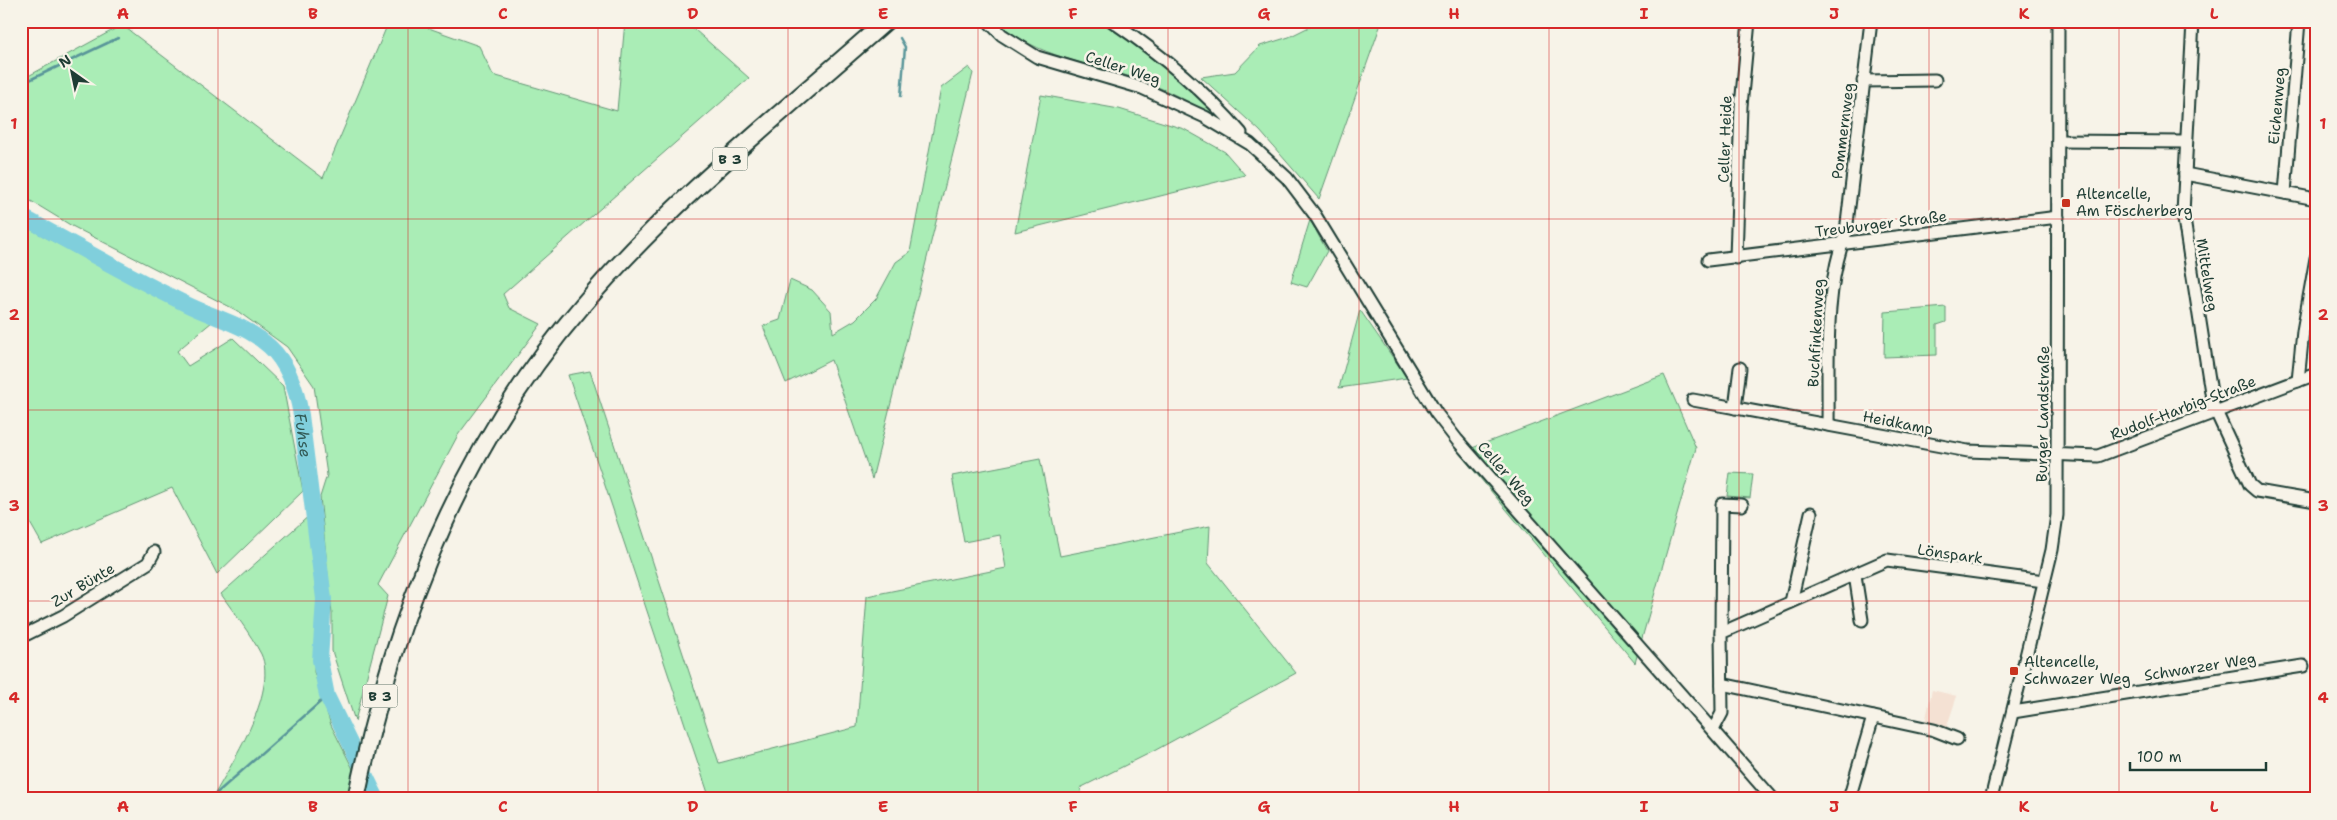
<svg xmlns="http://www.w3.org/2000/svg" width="2337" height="820" font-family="'Shantell Sans',sans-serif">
	<rect width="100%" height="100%" fill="#f7f3e8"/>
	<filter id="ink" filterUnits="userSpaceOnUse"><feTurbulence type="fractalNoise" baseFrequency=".02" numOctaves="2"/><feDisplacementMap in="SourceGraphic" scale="10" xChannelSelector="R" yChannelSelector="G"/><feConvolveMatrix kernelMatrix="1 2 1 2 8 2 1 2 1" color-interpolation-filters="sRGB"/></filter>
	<g filter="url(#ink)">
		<!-- built -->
		<polygon fill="#f4e1d3" points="1932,690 1957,696 1946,729 1925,723"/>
		<!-- green -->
		<g fill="#aaedb6" stroke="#649575">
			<polygon points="389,21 409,21 479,46 493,75 617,111 625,21 685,21 749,78 503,294 509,308 541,324 458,435 378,585 388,596 355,721 332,651 332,614 320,497 327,475 314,386 287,347 236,310 72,226 21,195 21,80 122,25 323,178"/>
			<path d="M997,21H1108L1164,64L1229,124C1200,108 1171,91 1140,80C1091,63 1036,58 997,21Z"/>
			<polygon points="1321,21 1382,21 1319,199 1260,131 1201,77 1235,72 1260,46 1289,37"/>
			<polygon points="969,67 973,73 872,479 831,360 786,383 763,326 780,320 790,280 812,290 831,311 833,333 855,320 876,299 896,262 910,252 941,88"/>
			<polygon points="1041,95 1119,109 1184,129 1225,152 1245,175 1015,232"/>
			<polygon points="1310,220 1327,251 1307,287 1291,282"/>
			<polygon points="21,224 149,293 212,322 177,351 188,366 233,338 283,386 303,491 217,574 172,488 42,544 21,507"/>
			<polygon points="1946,307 1946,322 1937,325 1937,355 1884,357 1885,312"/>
			<polygon points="1360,310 1407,378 1339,388"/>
			<polygon points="590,371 719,763 857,727 867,596 1006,568 1000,535 964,542 952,476 1040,459 1060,556 1210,526 1208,563 1296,673 1154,751 1080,788 1084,799 710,799 568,375"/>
			<polygon points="1664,375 1696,448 1635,663 1459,453"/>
			<polygon points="1730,473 1753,474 1750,498 1727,496"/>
			<path d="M311,514L319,589L314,672L331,725L368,799H212C230,766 279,692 261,654C250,633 234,613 221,594Z"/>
		</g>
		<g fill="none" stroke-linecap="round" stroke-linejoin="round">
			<!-- stream -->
			<g stroke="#599599" stroke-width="2.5">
				<polyline points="130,28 138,21"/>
				<polyline points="900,38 905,47 901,96"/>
				<polyline points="21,84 118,38"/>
				<polyline points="210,799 327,696"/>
			</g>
			<!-- river -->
			<path stroke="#80cfdc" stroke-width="16" id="s1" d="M21,216C76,245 130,277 186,304C214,318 247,325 270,347C288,364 297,391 301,415L324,599L320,660L327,696L377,799"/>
			<!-- minor casing -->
			<g stroke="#1f3d34" stroke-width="15">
				<g id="minor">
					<polyline points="988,21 1002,35 1037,57 1142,88 1205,117 1250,144 1287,178 1315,215 1436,413 1457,440 1773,799"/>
					<path d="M1112,21C1159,53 1203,89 1241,133"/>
					<polyline points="2193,21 2183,213 2213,405 2250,485 2257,491 2316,501"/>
					<polyline points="1863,81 1935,80"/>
					<polyline points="2058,141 2186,142"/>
					<polyline points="2185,174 2316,199"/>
					<polyline points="2285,193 2299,21"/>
					<polyline points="1736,258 1741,106 1749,21"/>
					<polyline points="1708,260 2058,217"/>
					<polyline points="2298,381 2303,331 2316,258"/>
					<polyline points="1693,400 1968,451 2098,456 2316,374"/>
					<polyline points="1735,408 1740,368"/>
					<path d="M1828,425C1829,361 1823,293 1846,232L1871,21"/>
					<polyline points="1855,575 1862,620"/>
					<polyline points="1791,602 1811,513"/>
					<polyline points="1721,633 1722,504 1742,505"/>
					<polyline points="21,637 63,616 148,563 154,552"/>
					<polyline points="1722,684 1934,730 1957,739"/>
					<polyline points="2013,712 2303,666"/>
					<polyline points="1713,730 1722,713 1721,633 1887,560 2044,581"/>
					<polyline points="1849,799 1873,717"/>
					<polyline points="1991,799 2052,550 2057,515 2058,21"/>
				</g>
			</g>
			<!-- highway casing -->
			<g stroke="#1f3d34" stroke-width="20">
				<path id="highway" d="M356,799C393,621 462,445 582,306C672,200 782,113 886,21"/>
			</g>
			<!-- minor -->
			<use href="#minor" stroke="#f7f3e8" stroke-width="11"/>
			<!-- highway -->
			<use href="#highway" stroke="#f7f3e8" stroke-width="16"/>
		</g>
	</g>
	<!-- grid -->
	<path fill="none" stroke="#d62828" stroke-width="1" stroke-opacity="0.55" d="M218,21V799M408,21V799M598,21V799M788,21V799M978,21V799M1168,21V799M1359,21V799M1549,21V799M1739,21V799M1929,21V799M2119,21V799M21,219H2316M21,410H2316M21,601H2316"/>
	<!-- markers -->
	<g fill="#c8321e" stroke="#f7f3e8" stroke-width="2">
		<rect x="2061" y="198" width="10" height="10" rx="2.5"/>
		<rect x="2009" y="666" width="10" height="10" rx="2.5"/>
	</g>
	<g text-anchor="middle" stroke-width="5" stroke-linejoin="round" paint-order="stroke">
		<!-- shield labels -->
		<g fill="#f7f3e8" stroke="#60746a" stroke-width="1">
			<rect x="712.5" y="147.5" width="35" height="23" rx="4"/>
			<rect x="362.5" y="684.5" width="35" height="23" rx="4"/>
		</g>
		<g font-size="14" font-weight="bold" fill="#1f3d34">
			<text x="730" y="164">B 3</text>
			<text x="380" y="701">B 3</text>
		</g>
		<!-- street labels -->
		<g font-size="15" fill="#1f3d34" stroke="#f7f3e8">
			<text transform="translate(1123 68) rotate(18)" y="5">Celler Weg</text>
			<text transform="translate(2277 106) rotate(-85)" y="5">Eichenweg</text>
			<text transform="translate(1843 131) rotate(-83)" y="5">Pommernweg</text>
			<text transform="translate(1725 139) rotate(-88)" y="5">Celler Heide</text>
			<text transform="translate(1881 224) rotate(-7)" y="5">Treuburger Straße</text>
			<text transform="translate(2207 275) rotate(81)" y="5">Mittelweg</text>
			<text transform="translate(1816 333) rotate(-87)" y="5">Buchfinkenweg</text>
			<text transform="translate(2183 408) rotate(-21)" y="5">Rudolf-Harbig-Straße</text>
			<text transform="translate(2043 414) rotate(-89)" y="5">Burger Landstraße</text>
			<text transform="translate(1898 423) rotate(11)" y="5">Heidkamp</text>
			<text transform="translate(1506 473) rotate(49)" y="5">Celler Weg</text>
			<text transform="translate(1950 554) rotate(8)" y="5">Lönspark</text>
			<text transform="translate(83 585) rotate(-31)" y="5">Zur Bünte</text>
			<text transform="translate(2200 667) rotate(-9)" y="5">Schwarzer Weg</text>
		</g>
		<!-- poi labels -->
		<g font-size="15" fill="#1f3d34" stroke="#f7f3e8" text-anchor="start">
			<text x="2076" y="199">Altencelle,<tspan x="2076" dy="17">Am Föscherberg</tspan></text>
			<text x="2024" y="667">Altencelle,<tspan x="2024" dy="17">Schwazer Weg</tspan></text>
		</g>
		<!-- water labels -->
		<g font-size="16" font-style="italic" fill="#325a56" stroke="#f7f3e8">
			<text dy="6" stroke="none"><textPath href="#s1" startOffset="378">Fuhse</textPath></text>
		</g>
	</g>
	<!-- margin -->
	<rect width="2337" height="820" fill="none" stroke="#f7f3e8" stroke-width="55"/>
	<!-- north arrow -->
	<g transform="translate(72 72) rotate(327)" stroke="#f7f3e8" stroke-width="4" paint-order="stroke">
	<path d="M0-4L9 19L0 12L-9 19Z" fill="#1f3d34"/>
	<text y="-8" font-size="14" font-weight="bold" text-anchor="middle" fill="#1f3d34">N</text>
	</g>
	<!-- scale -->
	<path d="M2130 762v8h136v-8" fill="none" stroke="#1f3d34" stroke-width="2.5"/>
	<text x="2137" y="762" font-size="15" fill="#1f3d34" stroke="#f7f3e8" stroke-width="4" paint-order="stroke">100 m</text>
	<rect x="28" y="28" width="2282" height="764" fill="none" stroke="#d62828" stroke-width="2"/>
	<g font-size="16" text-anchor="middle" font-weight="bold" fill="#d62828">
		<text x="123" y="19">A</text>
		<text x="313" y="19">B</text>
		<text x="503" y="19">C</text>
		<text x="693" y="19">D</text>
		<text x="883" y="19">E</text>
		<text x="1073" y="19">F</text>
		<text x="1264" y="19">G</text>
		<text x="1454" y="19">H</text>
		<text x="1644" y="19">I</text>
		<text x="1834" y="19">J</text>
		<text x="2024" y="19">K</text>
		<text x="2214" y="19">L</text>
		<text x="14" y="129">1</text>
		<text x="2323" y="129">1</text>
		<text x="14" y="320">2</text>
		<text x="2323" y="320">2</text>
		<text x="14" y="511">3</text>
		<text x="2323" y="511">3</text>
		<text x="14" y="703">4</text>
		<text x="2323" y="703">4</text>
		<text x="123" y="812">A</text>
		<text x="313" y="812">B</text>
		<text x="503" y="812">C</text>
		<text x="693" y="812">D</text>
		<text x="883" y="812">E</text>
		<text x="1073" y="812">F</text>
		<text x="1264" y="812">G</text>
		<text x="1454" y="812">H</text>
		<text x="1644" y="812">I</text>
		<text x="1834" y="812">J</text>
		<text x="2024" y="812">K</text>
		<text x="2214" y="812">L</text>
	</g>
</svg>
